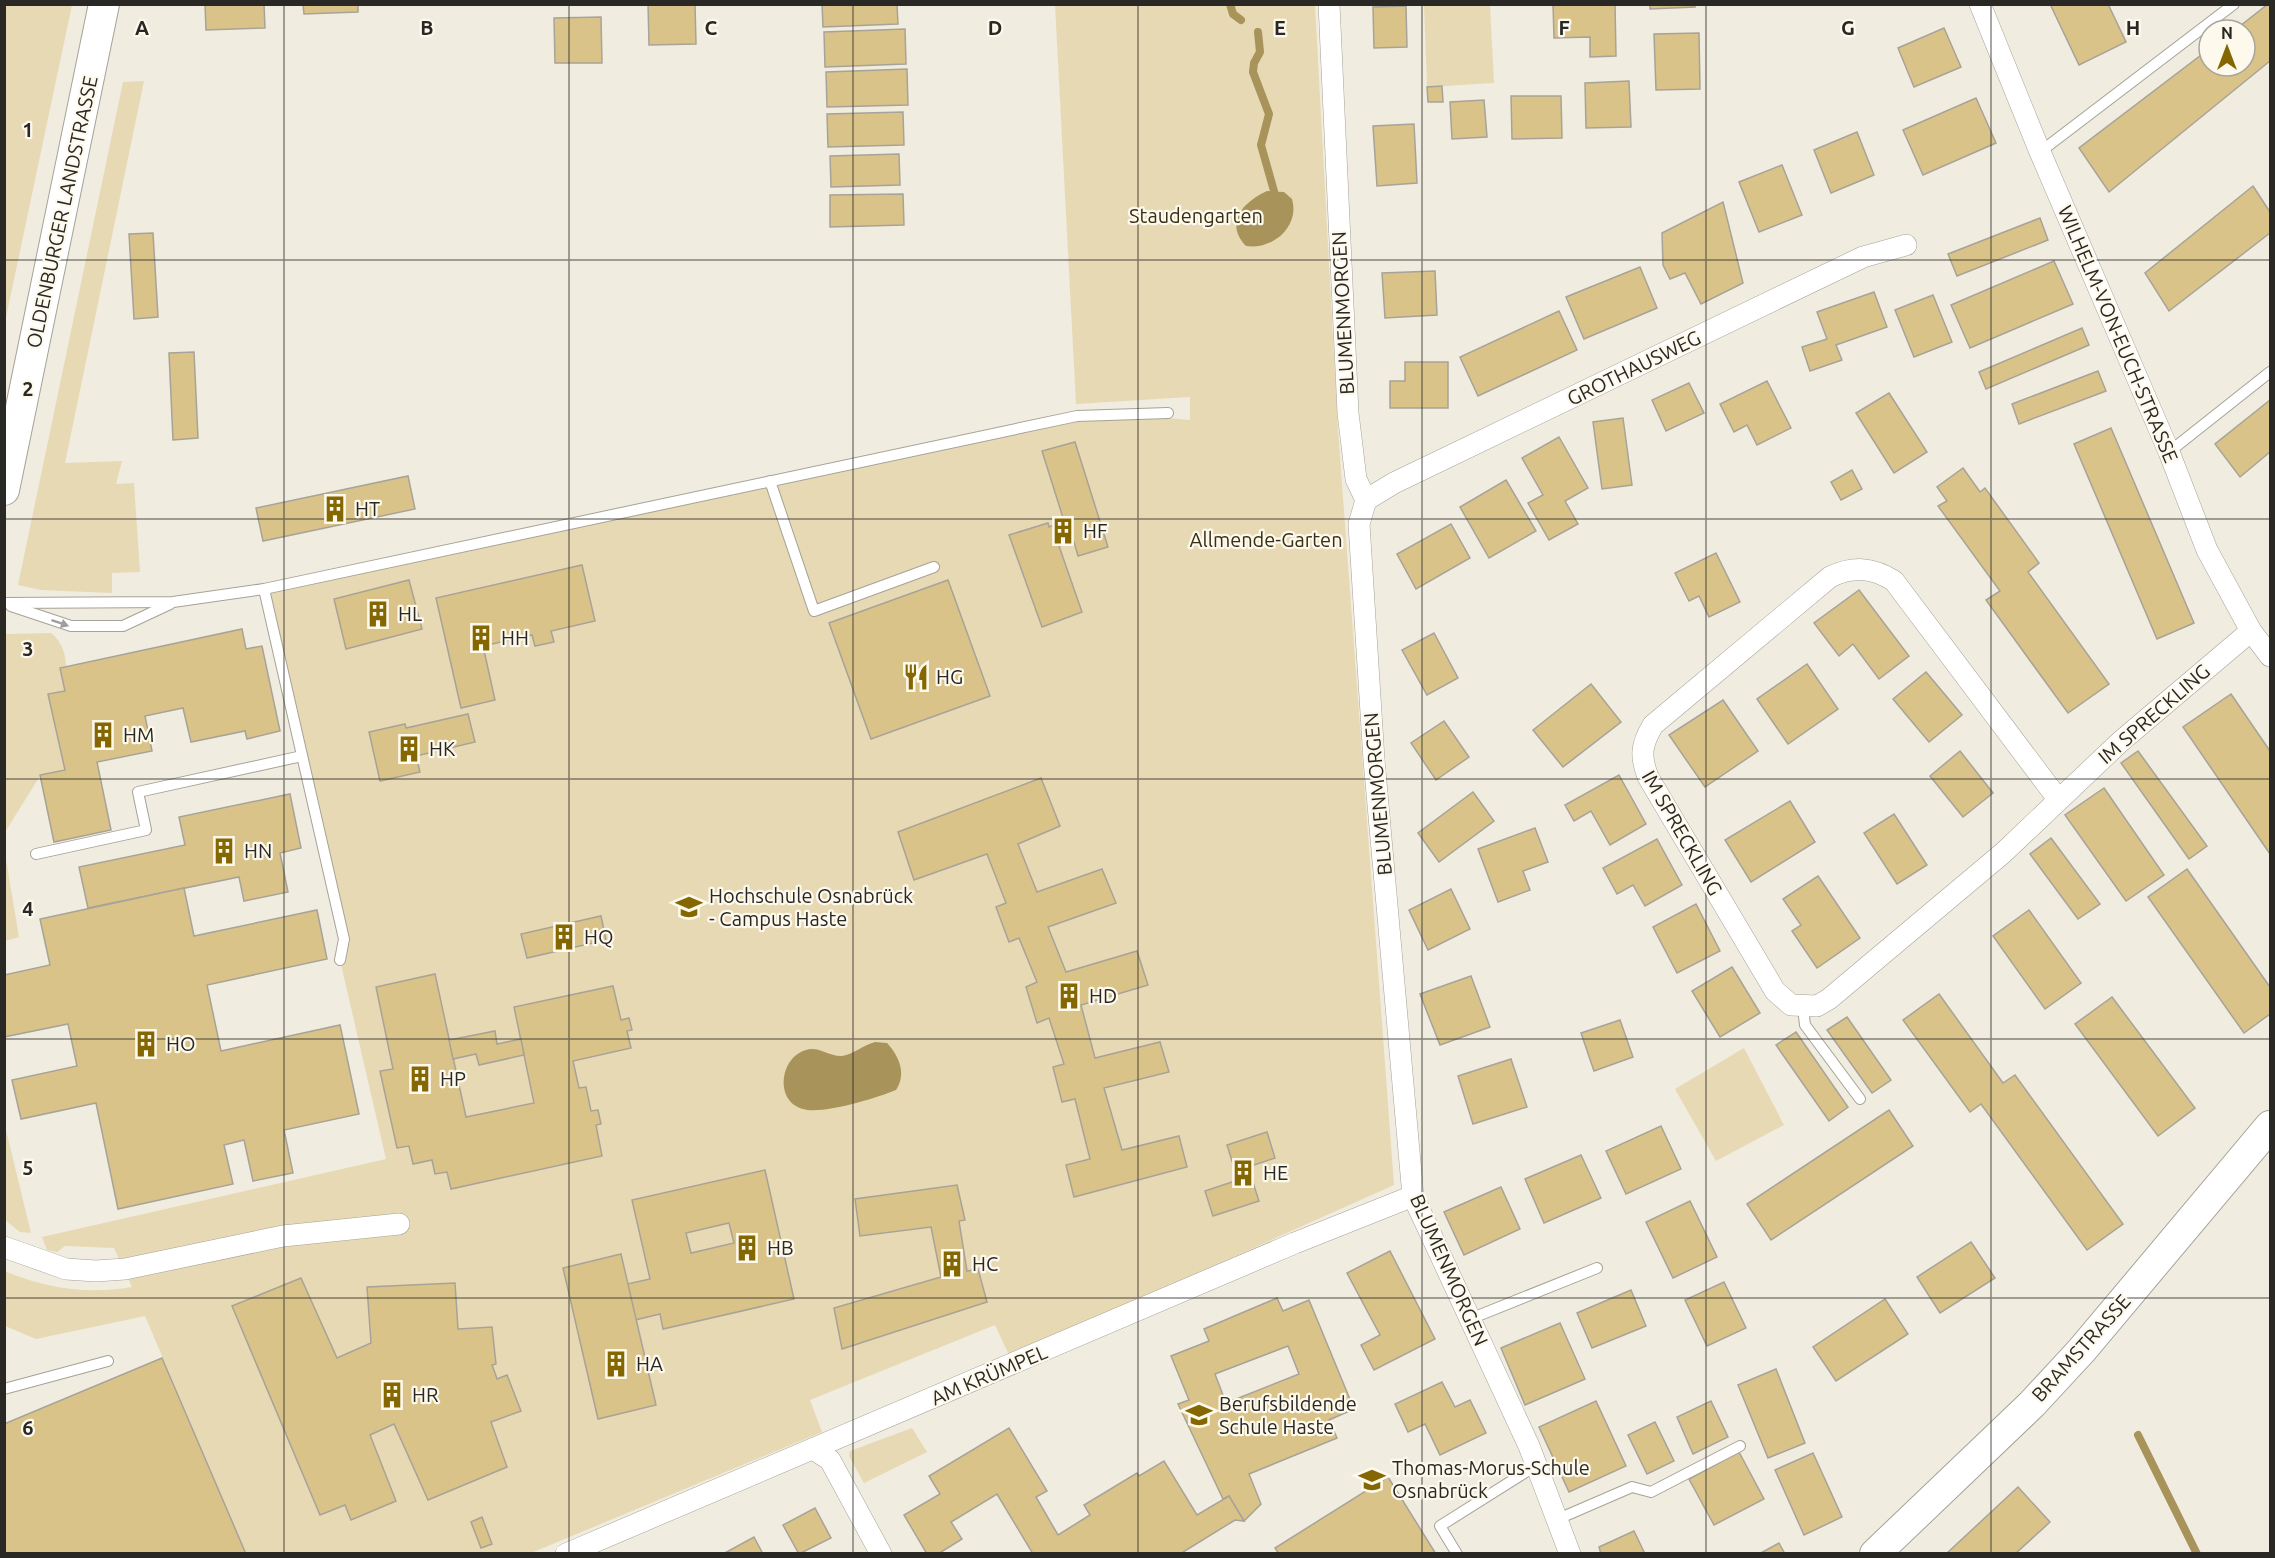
<svg xmlns="http://www.w3.org/2000/svg" width="2275" height="1558" font-family="Ubuntu,sans-serif">
	<rect width="100%" height="100%" fill="#f0ece0"/>
	<!-- green -->
	<g fill="#e7d9b4">
		<polygon points="5,4 72,5 5,322 4,5"/>
		<path d="M1055,5H1315L1338,430L1394,1185L1010,1357L995,1325L810,1400L822,1432L531,1553H246L145,1316L36,1339L5,1326L4,1271C46,1288 87,1295 132,1287L114,1248L65,1246L57,1252L47,1250L42,1237L386,1159L340,960L344,939L266,592L1071,422L1168,418L1190,420V397L1076,404Z"/>
		<polygon points="1424,5 1490,5 1494,83 1427,87"/>
		<polygon points="144,81 65,463 122,461 116,484 134,483 140,572 112,573 112,593 41,590 18,585 123,82"/>
		<path d="M51,633C69,647 67,671 65,691L48,695L65,770L40,776L5,832V634Z"/>
		<polygon points="4,847 19,937 5,941 4,941"/>
		<polygon points="1744,1048 1784,1125 1716,1161 1675,1089"/>
		<polygon points="4,1126 5,1126 31,1233 20,1232 5,1220"/>
		<polygon points="912,1428 927,1452 864,1483 849,1456 850,1451"/>
	</g>
	<!-- water -->
	<g fill="#a8935a">
		<path d="M1267,191L1284,192L1292,199C1300,226 1273,250 1246,246C1224,223 1243,202 1267,191Z"/>
		<path d="M875,1042L887,1043C899,1056 907,1074 896,1090C877,1098 821,1115 803,1109C774,1101 780,1057 806,1050C819,1046 829,1057 842,1056C854,1054 863,1045 875,1042Z"/>
	</g>
	<g fill="none" stroke-linecap="round" stroke-linejoin="round">
		<!-- stream -->
		<g stroke="#a8935a" stroke-width="8">
			<polyline points="1230,4 1233,14 1241,20"/>
			<polyline points="1258,32 1260,52 1254,63 1253,72 1269,114 1261,145 1274,191"/>
			<polyline points="2138,1435 2197,1554"/>
		</g>
	</g>
	<!-- building -->
	<g fill="#d9c389" stroke="#a8a398" stroke-width="1.5" fill-rule="evenodd">
		<polygon points="205,4 264,4 265,28 206,30"/>
		<polygon points="303,4 358,4 358,12 304,14"/>
		<polygon points="648,4 695,4 696,44 649,45"/>
		<polygon points="822,4 897,4 898,24 823,27"/>
		<polygon points="1553,4 1615,4 1616,56 1590,57 1590,37 1554,38"/>
		<polygon points="1650,4 1695,4 1695,7 1650,9"/>
		<polygon points="2050,4 2108,4 2126,42 2079,65"/>
		<polygon points="2268,4 2270,4 2270,61 2109,192 2079,148 2209,49 2209,66 2245,66 2245,30 2235,30"/>
		<polygon points="1406,6 1407,47 1374,48 1373,7"/>
		<polygon points="601,17 602,63 555,63 554,18"/>
		<polygon points="1944,28 1961,67 1914,87 1898,48"/>
		<polygon points="905,29 906,64 825,67 824,32"/>
		<polygon points="1699,33 1700,89 1656,90 1654,34"/>
		<polygon points="907,69 908,105 827,107 826,72"/>
		<polygon points="1629,81 1631,127 1586,128 1585,83"/>
		<polygon points="1442,86 1443,102 1428,102 1427,87"/>
		<polygon points="1511,96 1561,96 1562,138 1512,139"/>
		<polygon points="1976,98 1996,143 1923,175 1903,130"/>
		<polygon points="1484,100 1487,137 1452,139 1450,102"/>
		<polygon points="903,112 904,145 828,147 827,114"/>
		<polygon points="1414,124 1417,183 1377,186 1373,126"/>
		<polygon points="1857,132 1874,175 1831,193 1814,150"/>
		<polygon points="899,154 900,185 831,187 830,156"/>
		<polygon points="1782,165 1802,215 1759,232 1739,182"/>
		<polygon points="2253,186 2270,212 2270,233 2169,311 2145,273"/>
		<polygon points="903,194 904,225 830,227 830,195"/>
		<polygon points="1723,202 1743,283 1701,304 1685,273 1670,279 1663,265 1662,233"/>
		<polygon points="2040,218 2048,240 1957,276 1948,254"/>
		<polygon points="153,233 158,317 134,319 129,234"/>
		<polygon points="2054,261 2073,304 1970,348 1951,305"/>
		<polygon points="1640,267 1657,308 1584,339 1566,297"/>
		<polygon points="1435,271 1437,315 1385,318 1382,273"/>
		<polygon points="1874,292 1887,327 1836,345 1842,360 1810,371 1802,347 1827,339 1817,312"/>
		<polygon points="1933,295 1952,342 1914,357 1895,310"/>
		<polygon points="1559,311 1577,350 1478,396 1460,357"/>
		<polygon points="2082,328 2089,345 1986,389 1979,372"/>
		<polygon points="194,352 198,438 173,440 169,353"/>
		<polygon points="1405,362 1448,362 1448,408 1390,408 1390,381 1405,381"/>
		<polygon points="2098,371 2106,391 2019,424 2012,404"/>
		<polygon points="1767,381 1791,428 1757,445 1747,425 1734,432 1720,404"/>
		<polygon points="1689,383 1704,413 1666,431 1652,400"/>
		<polygon points="1889,393 1927,452 1894,473 1856,413"/>
		<polygon points="2270,400 2270,452 2240,477 2215,444"/>
		<polygon points="1623,418 1632,485 1602,489 1593,422"/>
		<polygon points="2111,428 2194,623 2157,639 2074,444"/>
		<polygon points="1559,437 1588,488 1565,501 1578,524 1549,540 1528,503 1543,495 1522,458"/>
		<polygon points="1075,442 1108,547 1078,556 1074,542 1059,546 1082,612 1042,627 1009,535 1048,523 1049,527 1064,521 1042,451"/>
		<polygon points="1963,468 1980,492 1985,488 2039,563 2028,572 2109,684 2068,713 1986,600 2000,591 1938,506 1947,501 1937,487"/>
		<polygon points="1852,470 1862,489 1841,500 1831,482"/>
		<polygon points="408,476 415,509 263,541 256,508"/>
		<polygon points="1506,480 1536,531 1489,558 1460,507"/>
		<polygon points="1451,524 1470,558 1416,589 1397,554"/>
		<polygon points="1716,553 1740,602 1709,617 1699,596 1689,601 1675,573"/>
		<polygon points="582,565 595,621 551,631 554,642 535,646 532,635 483,646 495,700 461,708 436,598"/>
		<polygon points="409,580 422,629 346,649 334,599"/>
		<polygon points="948,580 990,696 871,739 829,623"/>
		<polygon points="1859,590 1909,656 1879,679 1853,644 1839,656 1814,623"/>
		<polygon points="242,629 246,649 262,646 280,731 247,739 245,731 191,742 183,708 145,716 152,751 97,762 111,830 54,842 40,775 65,770 48,694 65,691 60,668"/>
		<polygon points="1434,633 1458,678 1427,695 1402,650"/>
		<polygon points="1807,664 1838,709 1788,744 1757,699"/>
		<polygon points="1926,672 1962,715 1929,742 1893,699"/>
		<polygon points="1591,684 1621,722 1563,767 1533,730"/>
		<polygon points="2231,694 2270,751 2270,854 2183,727"/>
		<polygon points="1723,700 1758,751 1705,787 1669,735"/>
		<polygon points="468,714 475,742 416,756 420,772 380,781 369,732 405,724 406,728"/>
		<polygon points="1444,721 1469,757 1436,780 1411,743"/>
		<polygon points="1960,751 1993,793 1963,817 1930,776"/>
		<polygon points="2138,751 2207,846 2189,859 2121,763"/>
		<polygon points="1619,775 1646,824 1610,845 1591,811 1574,821 1565,805"/>
		<polygon points="1041,778 1060,826 1018,844 1037,892 1102,869 1116,903 1048,927 1066,972 1137,951 1148,985 1081,1005 1095,1058 1160,1042 1169,1072 1104,1088 1122,1150 1179,1136 1187,1167 1074,1197 1066,1165 1090,1159 1075,1099 1062,1102 1053,1067 1064,1064 1049,1018 1037,1023 1026,987 1037,982 1019,938 1009,942 996,907 1006,903 987,854 914,880 898,832"/>
		<polygon points="2104,788 2164,875 2126,901 2065,815"/>
		<polygon points="1473,792 1494,821 1439,862 1418,833"/>
		<polygon points="290,794 301,848 280,853 288,892 244,901 239,877 88,908 79,867 185,845 179,817"/>
		<polygon points="1790,801 1815,842 1751,882 1725,840"/>
		<polygon points="1894,814 1927,865 1897,884 1864,833"/>
		<polygon points="1535,828 1548,862 1523,871 1530,890 1498,902 1478,849"/>
		<polygon points="2051,838 2100,904 2078,919 2030,854"/>
		<polygon points="1657,839 1682,885 1645,906 1633,885 1617,894 1603,868"/>
		<polygon points="2187,869 2270,987 2270,1014 2244,1033 2148,897"/>
		<polygon points="1818,876 1860,938 1817,968 1792,931 1801,925 1783,899"/>
		<polygon points="184,888 194,936 317,910 327,959 207,985 221,1051 340,1025 359,1114 284,1130 293,1173 253,1181 244,1140 224,1145 233,1184 118,1209 96,1103 21,1119 12,1080 77,1066 68,1024 4,1037 4,975 50,965 40,919"/>
		<polygon points="1451,889 1470,929 1428,950 1409,910"/>
		<polygon points="1696,904 1720,951 1677,973 1653,927"/>
		<polygon points="2029,910 2081,983 2045,1009 1993,936"/>
		<polygon points="601,916 606,940 527,958 521,934"/>
		<polygon points="1732,967 1760,1013 1720,1037 1692,991"/>
		<polygon points="435,974 466,1117 534,1103 514,1007 613,986 621,1020 629,1018 632,1030 627,1031 631,1048 573,1061 579,1088 586,1087 591,1111 598,1110 601,1124 596,1125 602,1156 451,1189 447,1172 435,1174 432,1160 413,1164 409,1146 397,1148 380,1071 393,1069 376,987"/>
		<polygon points="1471,976 1490,1027 1440,1045 1420,994"/>
		<polygon points="1939,994 2003,1083 2015,1075 2123,1224 2087,1250 1981,1104 1970,1112 1903,1020"/>
		<polygon points="2112,997 2195,1108 2158,1136 2075,1024"/>
		<polygon points="1847,1017 1891,1080 1872,1093 1827,1030"/>
		<polygon points="1620,1020 1633,1057 1594,1071 1581,1033"/>
		<polygon points="495,1031 497,1044 521,1039 524,1055 479,1065 476,1054 453,1059 449,1040"/>
		<polygon points="1796,1032 1848,1107 1829,1121 1776,1045"/>
		<polygon points="1511,1059 1527,1107 1473,1124 1458,1076"/>
		<polygon points="1889,1110 1913,1146 1771,1240 1747,1204"/>
		<polygon points="1661,1126 1681,1169 1626,1194 1606,1151"/>
		<polygon points="1267,1132 1275,1158 1248,1167 1259,1201 1213,1216 1205,1191 1238,1180 1227,1145"/>
		<polygon points="1581,1155 1601,1198 1544,1223 1525,1179"/>
		<path d="M765,1170L794,1299L663,1329L660,1314L635,1320L627,1284L650,1279L632,1200ZM729,1223L734,1243L691,1253L686,1233Z"/>
		<polygon points="957,1185 965,1220 959,1221 967,1271 978,1269 987,1302 842,1349 834,1308 941,1277 931,1227 860,1236 855,1199"/>
		<polygon points="1501,1187 1520,1229 1464,1255 1444,1212"/>
		<polygon points="1690,1201 1717,1257 1673,1278 1646,1222"/>
		<polygon points="1971,1242 1995,1278 1940,1313 1917,1277"/>
		<polygon points="1390,1251 1435,1339 1374,1370 1361,1345 1380,1335 1347,1273"/>
		<polygon points="621,1254 656,1405 598,1419 563,1268"/>
		<polygon points="301,1278 337,1358 371,1343 367,1287 455,1283 458,1329 492,1327 496,1364 492,1365 495,1373 497,1379 507,1375 521,1411 491,1422 507,1467 428,1500 394,1424 370,1435 396,1501 351,1520 345,1505 320,1515 232,1306"/>
		<polygon points="1724,1282 1746,1328 1707,1346 1685,1300"/>
		<polygon points="1631,1290 1646,1326 1592,1348 1577,1313"/>
		<path d="M1277,1298L1283,1311L1309,1300L1354,1409L1329,1420L1337,1438L1249,1474L1261,1504L1244,1521L1229,1496L1223,1499L1178,1404L1189,1400L1171,1356L1209,1341L1204,1329ZM1288,1346L1299,1374L1226,1403L1215,1374Z"/>
		<polygon points="1885,1299 1908,1334 1836,1381 1813,1347"/>
		<polygon points="1560,1323 1585,1379 1525,1405 1501,1348"/>
		<polygon points="162,1358 246,1554 4,1554 4,1424"/>
		<polygon points="1776,1369 1805,1443 1768,1458 1738,1385"/>
		<polygon points="1442,1382 1455,1407 1470,1400 1486,1433 1440,1455 1425,1424 1408,1432 1395,1404"/>
		<polygon points="1596,1401 1626,1466 1569,1492 1539,1427"/>
		<polygon points="1711,1401 1728,1437 1693,1454 1677,1417"/>
		<polygon points="1655,1422 1674,1461 1647,1474 1628,1435"/>
		<polygon points="1009,1428 1047,1491 1036,1497 1058,1535 1090,1515 1084,1505 1137,1473 1139,1476 1164,1461 1197,1515 1229,1496 1244,1521 1235,1520 1180,1554 1033,1554 997,1494 951,1522 962,1539 938,1554 927,1554 904,1515 940,1494 929,1476"/>
		<polygon points="1739,1452 1764,1499 1714,1525 1689,1479"/>
		<polygon points="1813,1453 1842,1517 1804,1535 1775,1470"/>
		<polygon points="1388,1477 1436,1554 1279,1554 1275,1548"/>
		<polygon points="2018,1487 2050,1522 2015,1554 1946,1554"/>
		<polygon points="815,1508 831,1538 799,1554 783,1525"/>
		<polygon points="482,1517 492,1544 481,1548 471,1522"/>
		<polygon points="1634,1531 1645,1554 1601,1554 1599,1547"/>
		<polygon points="754,1537 763,1554 723,1554"/>
		<polygon points="1779,1543 1785,1554 1759,1554"/>
	</g>
	<g fill="none" stroke-linecap="round" stroke-linejoin="round">
		<!-- lane casing -->
		<g stroke="#a6a297" stroke-width="12">
			<g id="lane">
				<polyline points="2040,152 2234,4"/>
				<polyline points="2169,452 2270,372"/>
				<polyline points="770,481 814,611 934,567"/>
				<polyline points="264,589 344,939 340,960"/>
				<polyline points="4,603 173,602 264,589 1077,416 1168,413"/>
				<polyline points="11,606 71,626 123,626 170,604"/>
				<polyline points="36,854 146,830 138,792 302,756"/>
				<polyline points="1803,1007 1805,1025 1860,1099"/>
				<polyline points="1470,1319 1597,1268"/>
				<polyline points="4,1389 108,1361"/>
				<polyline points="1558,1519 1632,1487 1651,1492 1740,1446"/>
				<polyline points="1457,1554 1440,1526 1537,1465"/>
			</g>
		</g>
		<!-- street casing -->
		<g stroke="#a6a297" stroke-width="22">
			<g id="street">
				<polyline points="1329,4 1348,413 1356,479 1366,500 1359,524 1374,760 1413,1196 1529,1446 1570,1554"/>
				<polyline points="1980,4 2040,152 2169,452 2207,550 2251,631 2270,656"/>
				<polyline points="1366,500 1394,483 1836,270 1863,257 1906,245"/>
				<path d="M2058,799L1894,581C1872,567 1853,566 1830,577L1653,725C1641,745 1640,756 1648,777L1775,991L1791,1005L1817,1006L1829,999L2003,853L2120,742L2251,631"/>
				<polyline points="4,1247 66,1269 96,1271 125,1269 283,1236 399,1224"/>
				<polyline points="813,1449 830,1460 881,1554"/>
				<polyline points="566,1554 1295,1243 1413,1196"/>
			</g>
		</g>
		<!-- secondary casing -->
		<g stroke="#a6a297" stroke-width="32">
			<g id="secondary">
				<polyline points="4,490 104,4"/>
				<polyline points="1875,1554 2032,1404 2082,1350 2270,1126"/>
			</g>
		</g>
		<!-- lane -->
		<use href="#lane" stroke="#fff" stroke-width="10"/>
		<!-- street -->
		<use href="#street" stroke="#fff" stroke-width="21"/>
		<!-- secondary -->
		<use href="#secondary" stroke="#fff" stroke-width="30"/>
	</g>
	<!-- one-way arrows -->
	<defs><path id="oneway-solid" d="M-6-.8H1V-3.2L6.5 0L1 3.2V.8H-6Z" transform="scale(1.5)"/></defs>
	<use fill="#9f9e9c" href="#oneway-solid" transform="translate(60 623) rotate(19)"/>
	<!-- grid -->
	<path fill="none" stroke="#2a2824" stroke-width="1.5" stroke-opacity="0.55" d="M284,4V1554M569,4V1554M853,4V1554M1138,4V1554M1422,4V1554M1706,4V1554M1991,4V1554M4,260H2270M4,519H2270M4,779H2270M4,1039H2270M4,1298H2270"/>
	<!-- icons -->
	<defs>
		<g id="building-bare" transform="scale(2.07)"><path d="M-4-6H4V6H1V3H-1V6H-4ZM-2.5-4.3h1.7v1.8h-1.7ZM.8-4.3h1.7v1.8H.8ZM-2.5-1h1.7V.8h-1.7ZM.8-1h1.7V.8H.8Z" fill="#846700" stroke="#fef9ed" stroke-width="2.5" paint-order="stroke"/></g>
		<g id="restaurant-bare" transform="scale(2.07)"><path d="M-5-6h1v4h1v-4h1v4h1v-4h1v5L-1.5 .5V6h-2V.5L-5-1ZM5-6V6H3V1.5H1.5Q1.5-4 5-6Z" fill="#846700" stroke="#fef9ed" stroke-width="2.5" paint-order="stroke"/></g>
		<g id="university-bare" transform="scale(2.07)"><path d="M0-5L7-2L0 1L-7-2ZM-4 1L0 2.5L4 1V4Q0 6-4 4Z" fill="#846700" stroke="#fef9ed" stroke-width="2.5" paint-order="stroke"/></g>
		<g id="school-bare" transform="scale(2.07)"><path d="M0-5L7-2L0 1L-7-2ZM-4 1L0 2.5L4 1V4Q0 6-4 4Z" fill="#846700" stroke="#fef9ed" stroke-width="2.5" paint-order="stroke"/></g>
	</defs>
	<g fill-rule="evenodd">
		<use href="#building-bare" x="335" y="509"/>
		<use href="#building-bare" x="1063" y="531"/>
		<use href="#building-bare" x="378" y="614"/>
		<use href="#building-bare" x="481" y="638"/>
		<use href="#restaurant-bare" x="916" y="677"/>
		<use href="#building-bare" x="103" y="735"/>
		<use href="#building-bare" x="409" y="749"/>
		<use href="#building-bare" x="224" y="851"/>
		<use href="#university-bare" x="689" y="907"/>
		<use href="#building-bare" x="564" y="937"/>
		<use href="#building-bare" x="1069" y="996"/>
		<use href="#building-bare" x="146" y="1044"/>
		<use href="#building-bare" x="420" y="1079"/>
		<use href="#building-bare" x="1243" y="1173"/>
		<use href="#building-bare" x="747" y="1248"/>
		<use href="#building-bare" x="952" y="1264"/>
		<use href="#building-bare" x="616" y="1364"/>
		<use href="#building-bare" x="392" y="1395"/>
		<use href="#school-bare" x="1199" y="1415"/>
		<use href="#school-bare" x="1372" y="1480"/>
	</g>
	<g text-anchor="middle" stroke-width="4.5" stroke-linejoin="round" paint-order="stroke">
		<!-- street labels -->
		<g font-size="20" fill="#2a2824" stroke="#fef9ed">
			<text transform="translate(62 212) rotate(-78)" y="7">OLDENBURGER LANDSTRASSE</text>
			<text transform="translate(1343 313) rotate(-93)" y="7">BLUMENMORGEN</text>
			<text transform="translate(2118 334) rotate(67)" y="7">WILHELM-VON-EUCH-STRASSE</text>
			<text transform="translate(1634 368) rotate(-26)" y="7">GROTHAUSWEG</text>
			<text transform="translate(2154 714) rotate(-41)" y="7">IM SPRECKLING</text>
			<text transform="translate(1378 794) rotate(-95)" y="7">BLUMENMORGEN</text>
			<text transform="translate(1682 833) rotate(60)" y="7">IM SPRECKLING</text>
			<text transform="translate(1449 1270) rotate(66)" y="7">BLUMENMORGEN</text>
			<text transform="translate(2081 1348) rotate(-48)" y="7">BRAMSTRASSE</text>
			<text transform="translate(989 1375) rotate(-23)" y="7">AM KRÜMPEL</text>
		</g>
		<!-- park labels -->
		<g font-size="20" fill="#372e13" stroke="#fef9ed">
			<text x="1196" y="223">Staudengarten</text>
			<text x="1266" y="547">Allmende-Garten</text>
		</g>
		<!-- poi labels -->
		<g font-size="20" fill="#2a2824" stroke="#fef9ed" text-anchor="start">
			<text x="355" y="516">HT</text>
			<text x="1083" y="538">HF</text>
			<text x="398" y="621">HL</text>
			<text x="501" y="645">HH</text>
			<text x="936" y="684">HG</text>
			<text x="123" y="742">HM</text>
			<text x="429" y="756">HK</text>
			<text x="244" y="858">HN</text>
			<text x="709" y="903">Hochschule Osnabrück<tspan x="709" dy="23">- Campus Haste</tspan></text>
			<text x="584" y="944">HQ</text>
			<text x="1089" y="1003">HD</text>
			<text x="166" y="1051">HO</text>
			<text x="440" y="1086">HP</text>
			<text x="1263" y="1180">HE</text>
			<text x="767" y="1255">HB</text>
			<text x="972" y="1271">HC</text>
			<text x="636" y="1371">HA</text>
			<text x="412" y="1402">HR</text>
			<text x="1219" y="1411">Berufsbildende<tspan x="1219" dy="23">Schule Haste</tspan></text>
			<text x="1392" y="1475">Thomas-Morus-Schule<tspan x="1392" dy="23">Osnabrück</tspan></text>
		</g>
	</g>
	<g font-size="20" text-anchor="middle" font-weight="bold" fill="#2a2824" stroke="#fef9ed" stroke-width="4.5" stroke-linejoin="round" paint-order="stroke">
		<text x="142" y="35">A</text>
		<text x="427" y="35">B</text>
		<text x="711" y="35">C</text>
		<text x="995" y="35">D</text>
		<text x="1280" y="35">E</text>
		<text x="1564" y="35">F</text>
		<text x="1848" y="35">G</text>
		<text x="2133" y="35">H</text>
		<text x="28" y="137">1</text>
		<text x="28" y="396">2</text>
		<text x="28" y="656">3</text>
		<text x="28" y="916">4</text>
		<text x="28" y="1175">5</text>
		<text x="28" y="1435">6</text>
	</g>
	<!-- border -->
	<rect width="2275" height="1558" fill="none" stroke="#2a2824" stroke-width="12"/>
	<!-- north arrow -->
	<g transform="translate(2227 48)"><circle r="28" fill="#fef9ed" stroke="#a9a59d" stroke-width="1.5"/>
	<path d="M0-4.5L10 22L0 15L-10 22Z" fill="#846700"/>
	<text y="-9" font-size="16" font-weight="bold" text-anchor="middle" fill="#2a2824">N</text>
	</g>
</svg>
